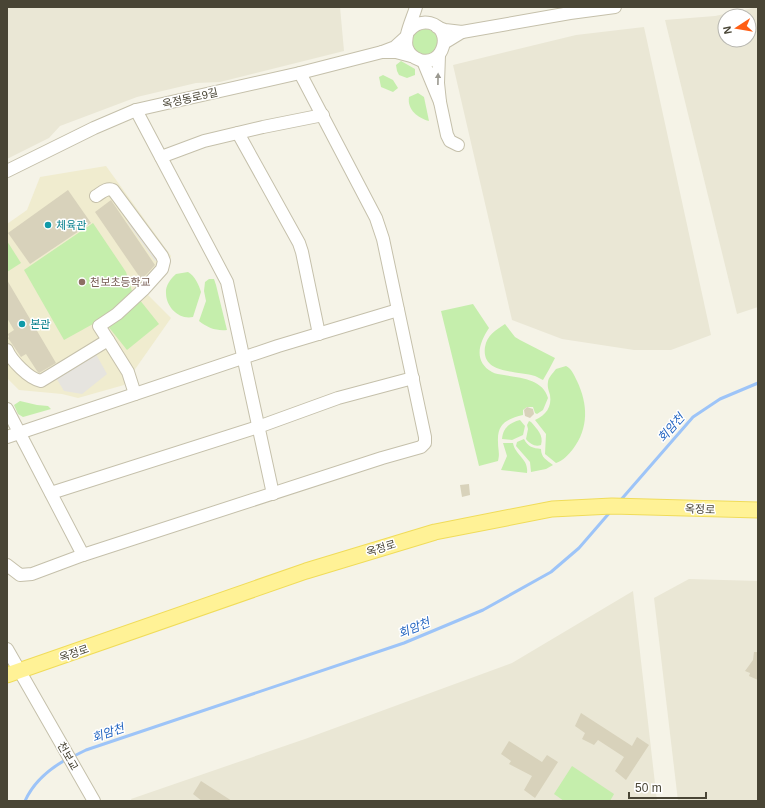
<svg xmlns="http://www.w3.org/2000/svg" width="765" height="808" font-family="Helvetica,'Noto Sans KR',sans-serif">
	<rect width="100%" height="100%" fill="#f5f3e7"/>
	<!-- residential -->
	<g fill="#eae7d5" fill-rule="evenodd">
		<polygon points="7,7 340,7 344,51 220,82 196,83 137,97 60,126 49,138 7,159"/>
		<path d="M758,7V307L737,314L665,20L715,16ZM725,16H749V40H725Z"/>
		<polygon points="644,27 711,335 671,350 634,350 562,339 512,320 453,65 576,35"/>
		<polygon points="689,579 758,581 758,801 678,801 654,598"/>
		<polygon points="633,591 657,801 132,801 131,799 305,739 512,663"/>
	</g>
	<!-- education -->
	<polygon fill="#f0eccf" points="106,166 171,256 167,270 148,295 171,318 124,385 78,398 62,394 19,390 7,378 7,224 27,210 40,177"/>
	<!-- green -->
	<g fill="#c5eeac">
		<circle cx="425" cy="42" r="13"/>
		<polygon points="401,61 415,69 415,75 407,78 399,75 397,71 396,65"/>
		<polygon points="383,75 393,80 398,88 393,92 381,87 379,77"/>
		<path d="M418,93L424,97L429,121C418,118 407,110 409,97Z"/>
		<polygon points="93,223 126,272 132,291 102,319 64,340 24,270"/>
		<polygon points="7,241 21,263 7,272"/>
		<path d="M188,272C195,276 199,285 201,292L193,317C179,320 166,307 166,293C165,286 171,278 176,274Z"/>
		<path d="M209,279H214L216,285L227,330C216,331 208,328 199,321L206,301L204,291L205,282Z"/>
		<polygon points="139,299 159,324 127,350 107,325"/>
		<path d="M473,304L489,328C479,343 473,361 492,372C495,374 500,374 504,375C520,378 543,379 548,398L543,410L537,414L535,413L533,407H527L523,410V415C507,419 497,423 498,442C498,450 500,453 498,461L479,466L441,311Z"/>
		<path d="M505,324L515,337L520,340L555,358C551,366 547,373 543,380C540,379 538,377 535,376C517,370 481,375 485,347C487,335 496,330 505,324Z"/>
		<path d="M566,366C572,369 574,375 577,381C588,404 589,428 573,449C568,455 563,461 556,463L545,454L546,434L535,420C546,415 552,407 550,395C549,391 547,387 548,382C548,378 553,373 556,369Z"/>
		<polygon points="20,401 37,405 48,406 51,409 23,417 18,414 14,405"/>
		<path d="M520,420L525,426L523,435L512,440L502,439C503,428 509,423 520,420Z"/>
		<path d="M529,421L531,422C537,429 544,435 541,445C535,447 530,444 526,439L528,429L527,425Z"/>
		<path d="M524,439C528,447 533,448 541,449C541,458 547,460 553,465L546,469L531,472L530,462L516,446L517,442Z"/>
		<path d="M503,443H513C515,455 529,459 527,473L501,470L507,456Z"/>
		<polygon points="572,766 614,794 610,801 564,801 554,794"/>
	</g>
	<!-- parking -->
	<g fill="#e6e4df">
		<polygon points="132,219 160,258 155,261 127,222"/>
		<polygon points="92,347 107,374 82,394 64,391 52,371"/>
	</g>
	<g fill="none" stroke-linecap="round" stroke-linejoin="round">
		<!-- stream -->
		<g stroke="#9dc4f8" stroke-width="3">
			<polyline points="619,502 693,417 720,399 758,383"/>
			<polyline points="72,757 86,750 404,643 483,610 551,572 579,548 611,511"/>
			<path d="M25,801C34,781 49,769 67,759"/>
		</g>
	</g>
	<!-- building -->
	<g fill="#d8d2bb">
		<polygon points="68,190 91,223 30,264 8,233"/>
		<polygon points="111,200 155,265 147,274 141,279 95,212"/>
		<polygon points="7,280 56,363 39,373 37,371 26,354 21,357 8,338 9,337 8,334 14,330 7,318"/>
		<polygon points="527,407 533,409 534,414 530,418 525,416 524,410"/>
		<polygon points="469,484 470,495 462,497 460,485"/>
		<polygon points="754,652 758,652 758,680 749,676 750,673 745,671 753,660"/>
		<polygon points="581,713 632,746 637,737 649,745 626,780 615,771 624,757 598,740 594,745 582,739 585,733 575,726"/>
		<polygon points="509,741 542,762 547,755 558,762 535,798 524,790 532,776 509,764 511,761 501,754"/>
		<polygon points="201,781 232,801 202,801 193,794"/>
	</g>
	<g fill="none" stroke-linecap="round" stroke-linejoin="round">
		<!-- minor casing -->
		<g stroke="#c5c0ab" stroke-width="14">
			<g id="minor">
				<polyline points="437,27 445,30 462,32 444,43"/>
				<path d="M409,31C414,25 421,21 430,23C454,29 444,67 420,60C414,58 409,54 407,48C403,37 413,18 416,7"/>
				<polyline points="462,32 570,13 615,7"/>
				<polyline points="406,37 395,47 382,52 396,52 411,56"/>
				<polyline points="423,61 440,102 438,83 439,55"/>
				<polyline points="440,102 447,135 450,141 458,145"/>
				<polyline points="136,110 227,282 273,494"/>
				<polyline points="238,133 299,243 302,252 319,334"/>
				<polyline points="161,157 204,141 263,127 323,115"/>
				<polyline points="7,171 94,128 136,110 300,73 382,52"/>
				<path d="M96,196C101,193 107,187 113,190L162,256L164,261L162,269L144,289L117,314L99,326L108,340"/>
				<path d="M7,350C11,360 29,379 41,381L108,340L128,372L135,394"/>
				<polyline points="7,409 83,555"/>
				<polyline points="7,437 278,346 398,310"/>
				<polyline points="51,493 258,427 338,398 413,378"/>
				<polyline points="7,565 20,575 32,574 83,555 382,458 421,447 425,443 425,437 383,239 376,218 300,73"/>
				<polyline points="7,649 94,801"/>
			</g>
		</g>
		<!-- major casing -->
		<g stroke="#f0dc5a" stroke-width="17">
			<polyline id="major" points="7,675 306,571 435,532 552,509 612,506 758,510"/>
		</g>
		<!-- minor -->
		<use href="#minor" stroke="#fff" stroke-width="12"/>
		<!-- major -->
		<use href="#major" stroke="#fff296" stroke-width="15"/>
	</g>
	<!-- one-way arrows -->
	<defs><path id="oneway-solid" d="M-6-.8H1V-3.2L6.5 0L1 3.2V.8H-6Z"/></defs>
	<use fill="#9b9990" href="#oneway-solid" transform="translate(438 79) rotate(-89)"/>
	<!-- markers -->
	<g fill="#0f9aa8" stroke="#fff" stroke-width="1.5">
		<circle cx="48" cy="225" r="4"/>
		<circle cx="22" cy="324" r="4"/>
	</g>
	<circle fill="#8d6e63" stroke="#fff" stroke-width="1.5" cx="82" cy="282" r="4"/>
	<g text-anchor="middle" stroke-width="3" stroke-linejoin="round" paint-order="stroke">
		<!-- street labels -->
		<g font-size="11" fill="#494535" stroke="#fff">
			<text transform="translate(190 98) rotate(-13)" y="4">옥정동로9길</text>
			<text transform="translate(700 509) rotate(2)" y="4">옥정로</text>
			<text transform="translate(381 548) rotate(-17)" y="4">옥정로</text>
			<text transform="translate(74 653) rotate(-19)" y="4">옥정로</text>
			<text transform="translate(68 756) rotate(60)" y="4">천보교</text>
		</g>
		<!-- culture labels -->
		<g font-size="11" fill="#0d838f" stroke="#fff" text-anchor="start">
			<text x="56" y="229">체육관</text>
			<text x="30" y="328">본관</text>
		</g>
		<!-- education labels -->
		<g font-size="11" fill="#785e54" stroke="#fff" text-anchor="start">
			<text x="90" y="286">천보초등학교</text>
		</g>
		<!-- water labels -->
		<g font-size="12" font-style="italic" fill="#2264c1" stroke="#fff">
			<text transform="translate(671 428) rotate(-49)" y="4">회암천</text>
			<text transform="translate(414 628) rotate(-22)" y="4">회암천</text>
			<text transform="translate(108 733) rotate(-19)" y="4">회암천</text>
		</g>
	</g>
	<!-- border -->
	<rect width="765" height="808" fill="none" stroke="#494535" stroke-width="16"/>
	<!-- north arrow -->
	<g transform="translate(737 28) rotate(258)"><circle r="19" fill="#ffffff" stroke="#b6b5ae"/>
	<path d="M0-3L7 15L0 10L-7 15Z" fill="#ff5e14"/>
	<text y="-6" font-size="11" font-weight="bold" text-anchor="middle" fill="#494535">N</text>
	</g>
	<!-- scale -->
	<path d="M629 792v6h77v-6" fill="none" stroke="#494535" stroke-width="2"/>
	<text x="635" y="792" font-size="12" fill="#494535" stroke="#ffffff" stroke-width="3" paint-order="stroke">50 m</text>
</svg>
